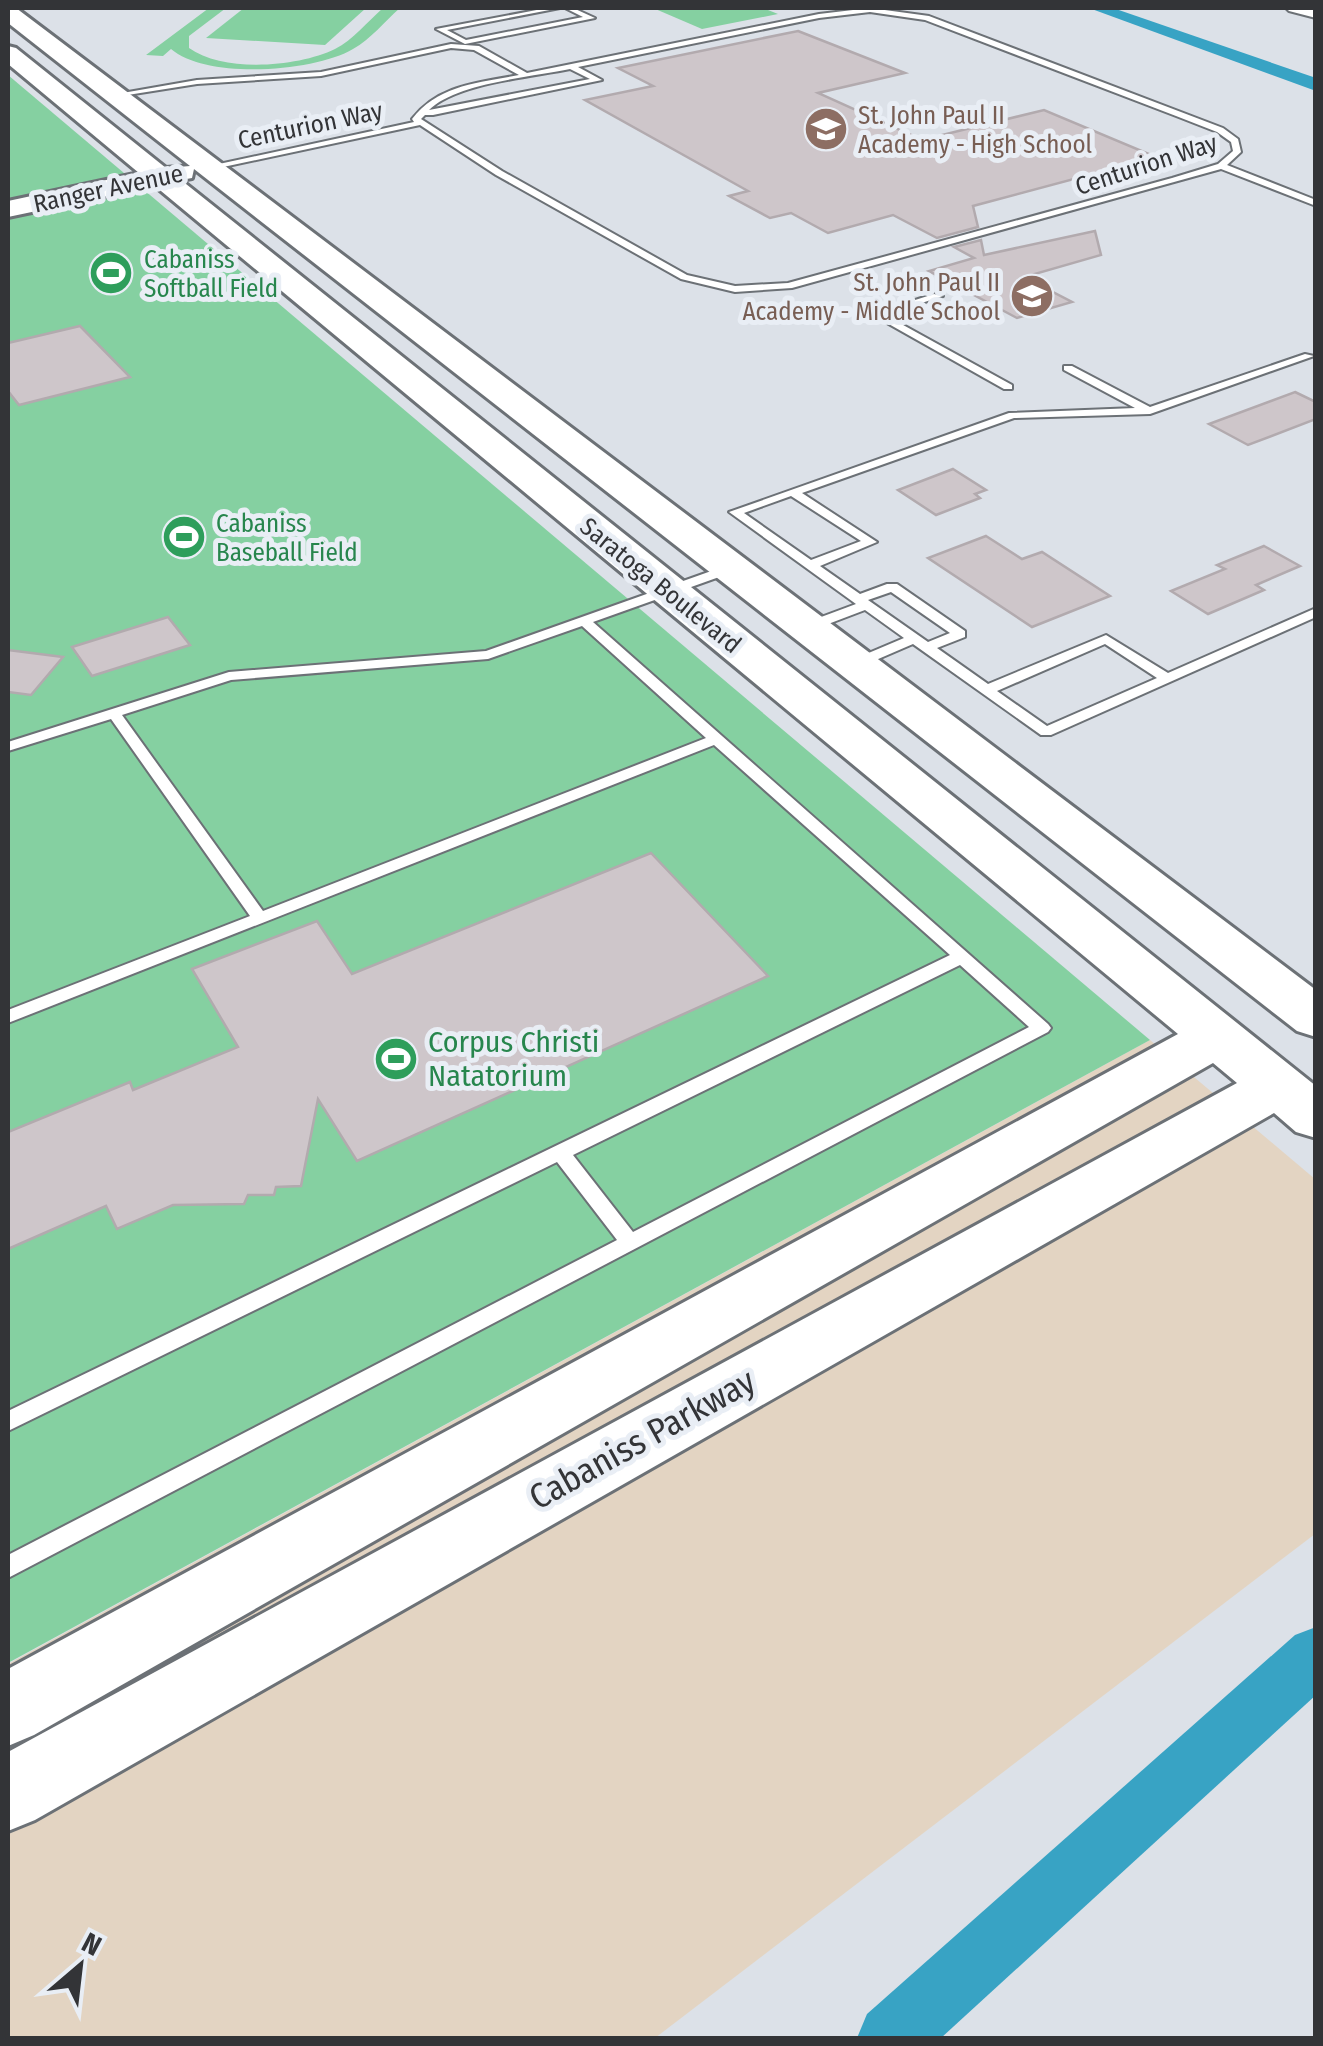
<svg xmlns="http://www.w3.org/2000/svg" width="1323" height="2046" font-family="'Fira Sans Condensed',sans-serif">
	<rect width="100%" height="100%" fill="#dce1e8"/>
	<!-- industrial -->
	<polygon fill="#e3d4c2" points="1150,1040 1315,1179 1315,1534 655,2038 8,2038 8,1664"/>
	<!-- green -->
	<g fill="#85d0a1">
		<path d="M209,8H226L189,36V48C224,73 298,67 335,49C353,40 368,21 383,8H400C385,21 371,39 353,49C314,72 207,80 171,49L163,56L146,55Z"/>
		<polygon points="244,8 366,8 325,45 206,38"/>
		<polygon points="653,8 763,8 778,14 702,29"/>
		<polygon points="8,75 1150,1040 8,1663"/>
	</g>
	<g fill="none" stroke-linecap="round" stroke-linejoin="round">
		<!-- canal -->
		<g fill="#38a3c4" fill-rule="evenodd">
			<polygon points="1089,8 1113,8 1316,78 1316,91"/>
			<polygon points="1316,1627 1316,1695 941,2038 857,2038 867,2014 1295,1635"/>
		</g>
	</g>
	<!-- building -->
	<g fill="#cec6ca" stroke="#b2aaae" stroke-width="2.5">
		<polygon points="798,31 905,73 818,93 922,140 1044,110 1156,157 973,206 978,227 937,238 893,215 828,233 791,213 770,218 729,196 748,191 585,100 653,86 618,68"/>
		<polygon points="1095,231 1101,255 1024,277 1072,302 1017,318 929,271 974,258 954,247 981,240 984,255"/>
		<polygon points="80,326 130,377 19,405 8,391 8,343"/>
		<polygon points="1295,392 1316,402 1316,419 1248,445 1209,424"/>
		<polygon points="953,469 986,490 975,494 980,498 936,515 898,490"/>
		<polygon points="986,536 1022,559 1042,552 1110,596 1032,627 928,558"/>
		<polygon points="1264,546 1300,566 1256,585 1264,590 1208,614 1171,591 1225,569 1217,565"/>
		<polygon points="168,617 190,645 92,676 72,647"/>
		<polygon points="8,650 63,657 31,695 8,692"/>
		<polygon points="651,853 768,976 357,1161 318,1099 301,1186 276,1187 274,1195 248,1195 244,1204 173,1205 117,1229 106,1206 8,1249 8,1132 130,1082 133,1090 238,1047 192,969 317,921 352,974"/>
	</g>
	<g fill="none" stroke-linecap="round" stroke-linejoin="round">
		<!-- lane casing -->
		<g stroke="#6c7176" stroke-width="4">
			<g id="lane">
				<polygon points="547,8 560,8 447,30 466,40 583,17 565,8 573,8 595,18 465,44 436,29"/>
				<path d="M870,8L929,16L1223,128L1238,139L1241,152L1227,165L1316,200V206L1221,169L792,288L735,292L681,279L496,175L420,125L209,170L205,167L414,122L412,119C438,85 477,83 519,75L474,50L451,48L321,76L197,84L115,97L111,95L197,80L321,72L451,44L479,46L527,73L819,14ZM870,12L925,20L1176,116L1217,132L1231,142L1233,151L1218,164L1172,178L788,283L735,286L687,275L502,171L421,119L425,115H433L602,80L578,67L819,18ZM570,69L590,79L429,110C456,83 532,77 570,69Z"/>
				<polygon points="934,294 943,296 885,315 1012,385 1012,389 1004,389 871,314"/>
				<path d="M1305,354L1314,356L1150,414L1014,418L802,493L877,542L820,566L860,594L887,584H897L965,631V637L937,648L988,684L1106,635L1168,673L1316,608V617L1051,735H1041L913,644L862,666H852V660L904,638L865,610L815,629H805V623L856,604L729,512L1009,413L1135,408L1064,370V366H1072L1150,407ZM791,496L861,541L811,560L744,513ZM891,592L950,633L928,642L868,600ZM1105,644L1157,678L1047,726L997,691Z"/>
				<path d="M731,564L737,568L736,571L593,622L1048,1024L1051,1028L1048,1032L8,1578V1555L617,1240L557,1162L8,1431V1411L950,955L714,745L8,1023V1010L250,916L111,719L8,751V742L229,672L486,651ZM582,626L706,738L263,911L122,715L231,680L488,659ZM960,965L1029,1027L633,1232L573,1155Z"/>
			</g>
		</g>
		<!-- street casing -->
		<g stroke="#6c7176" stroke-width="4">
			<polygon id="street" points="1286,8 1316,9 1316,18 1289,11"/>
		</g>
		<!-- secondary casing -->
		<g stroke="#6c7176" stroke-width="6">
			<polygon id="secondary" points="8,8 16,8 1316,990 1316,1037 1297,1031 194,169 192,178 181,180 1316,1086 1316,1138 1296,1132 1274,1113 35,1820 8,1831 8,1752 1237,1083 1213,1063 34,1735 8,1746 8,1669 1178,1034 155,186 8,217 8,201 139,173 8,64 8,46 16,48 166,168 190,166 8,23"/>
		</g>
		<!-- lane -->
		<use href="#lane" fill="#fff" fill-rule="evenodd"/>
		<!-- street -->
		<use href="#street" fill="#fff" fill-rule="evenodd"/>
		<!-- secondary -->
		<use href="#secondary" fill="#fff" fill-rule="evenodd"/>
	</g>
	<!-- icons -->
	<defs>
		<g id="school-disc" transform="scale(2.25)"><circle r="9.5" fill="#8d6e63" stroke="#e9eef5"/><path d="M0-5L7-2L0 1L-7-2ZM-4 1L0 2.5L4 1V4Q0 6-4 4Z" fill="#fff"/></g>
		<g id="stadium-disc" transform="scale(2.25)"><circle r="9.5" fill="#2e9e5b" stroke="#e9eef5"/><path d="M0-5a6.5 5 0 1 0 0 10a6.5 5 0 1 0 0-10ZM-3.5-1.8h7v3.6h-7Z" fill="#fff"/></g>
	</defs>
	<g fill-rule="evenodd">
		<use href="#school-disc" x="826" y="129"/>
		<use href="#stadium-disc" x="111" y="273"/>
		<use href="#school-disc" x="1032" y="296"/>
		<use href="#stadium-disc" x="184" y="537"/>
		<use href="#stadium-disc" x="396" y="1059"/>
	</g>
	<g text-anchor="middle" stroke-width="10" stroke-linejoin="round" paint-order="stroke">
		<!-- far-education labels -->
		<g font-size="25" fill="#785e54" stroke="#e9eef5" text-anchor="start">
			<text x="858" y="124">St. John Paul II<tspan x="858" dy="29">Academy - High School</tspan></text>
			<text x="1000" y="291" text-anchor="end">St. John Paul II<tspan x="1000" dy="29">Academy - Middle School</tspan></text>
		</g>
		<!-- far-street labels -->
		<g font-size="25" fill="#333437" stroke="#e9eef5">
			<text transform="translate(310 125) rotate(-12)" y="9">Centurion Way</text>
			<text transform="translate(1146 164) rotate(-18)" y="9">Centurion Way</text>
			<text transform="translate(108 188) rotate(-12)" y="9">Ranger Avenue</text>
			<text transform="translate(661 585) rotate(39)" y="9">Saratoga Boulevard</text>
		</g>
		<!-- far-leisure labels -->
		<g font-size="25" fill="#27864d" stroke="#e9eef5" text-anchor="start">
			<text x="144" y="268">Cabaniss<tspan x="144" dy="29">Softball Field</tspan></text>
			<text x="216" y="532">Cabaniss<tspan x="216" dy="29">Baseball Field</tspan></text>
		</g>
		<!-- leisure labels -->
		<g font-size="30" fill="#27864d" stroke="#e9eef5" text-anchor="start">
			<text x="428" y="1052">Corpus Christi<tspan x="428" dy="34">Natatorium</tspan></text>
		</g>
		<!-- near-street labels -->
		<g font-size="35" fill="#333437" stroke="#e9eef5">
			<text transform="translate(642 1439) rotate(-29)" y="12">Cabaniss Parkway</text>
		</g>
	</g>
	<!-- border -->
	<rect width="1323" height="2046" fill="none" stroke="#333437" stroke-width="20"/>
	<!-- north arrow -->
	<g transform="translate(80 1966) rotate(28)" stroke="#e9eef5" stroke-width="8" paint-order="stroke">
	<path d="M0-8L18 38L0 25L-18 38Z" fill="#333437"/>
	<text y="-15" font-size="28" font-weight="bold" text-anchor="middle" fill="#333437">N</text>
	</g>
</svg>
